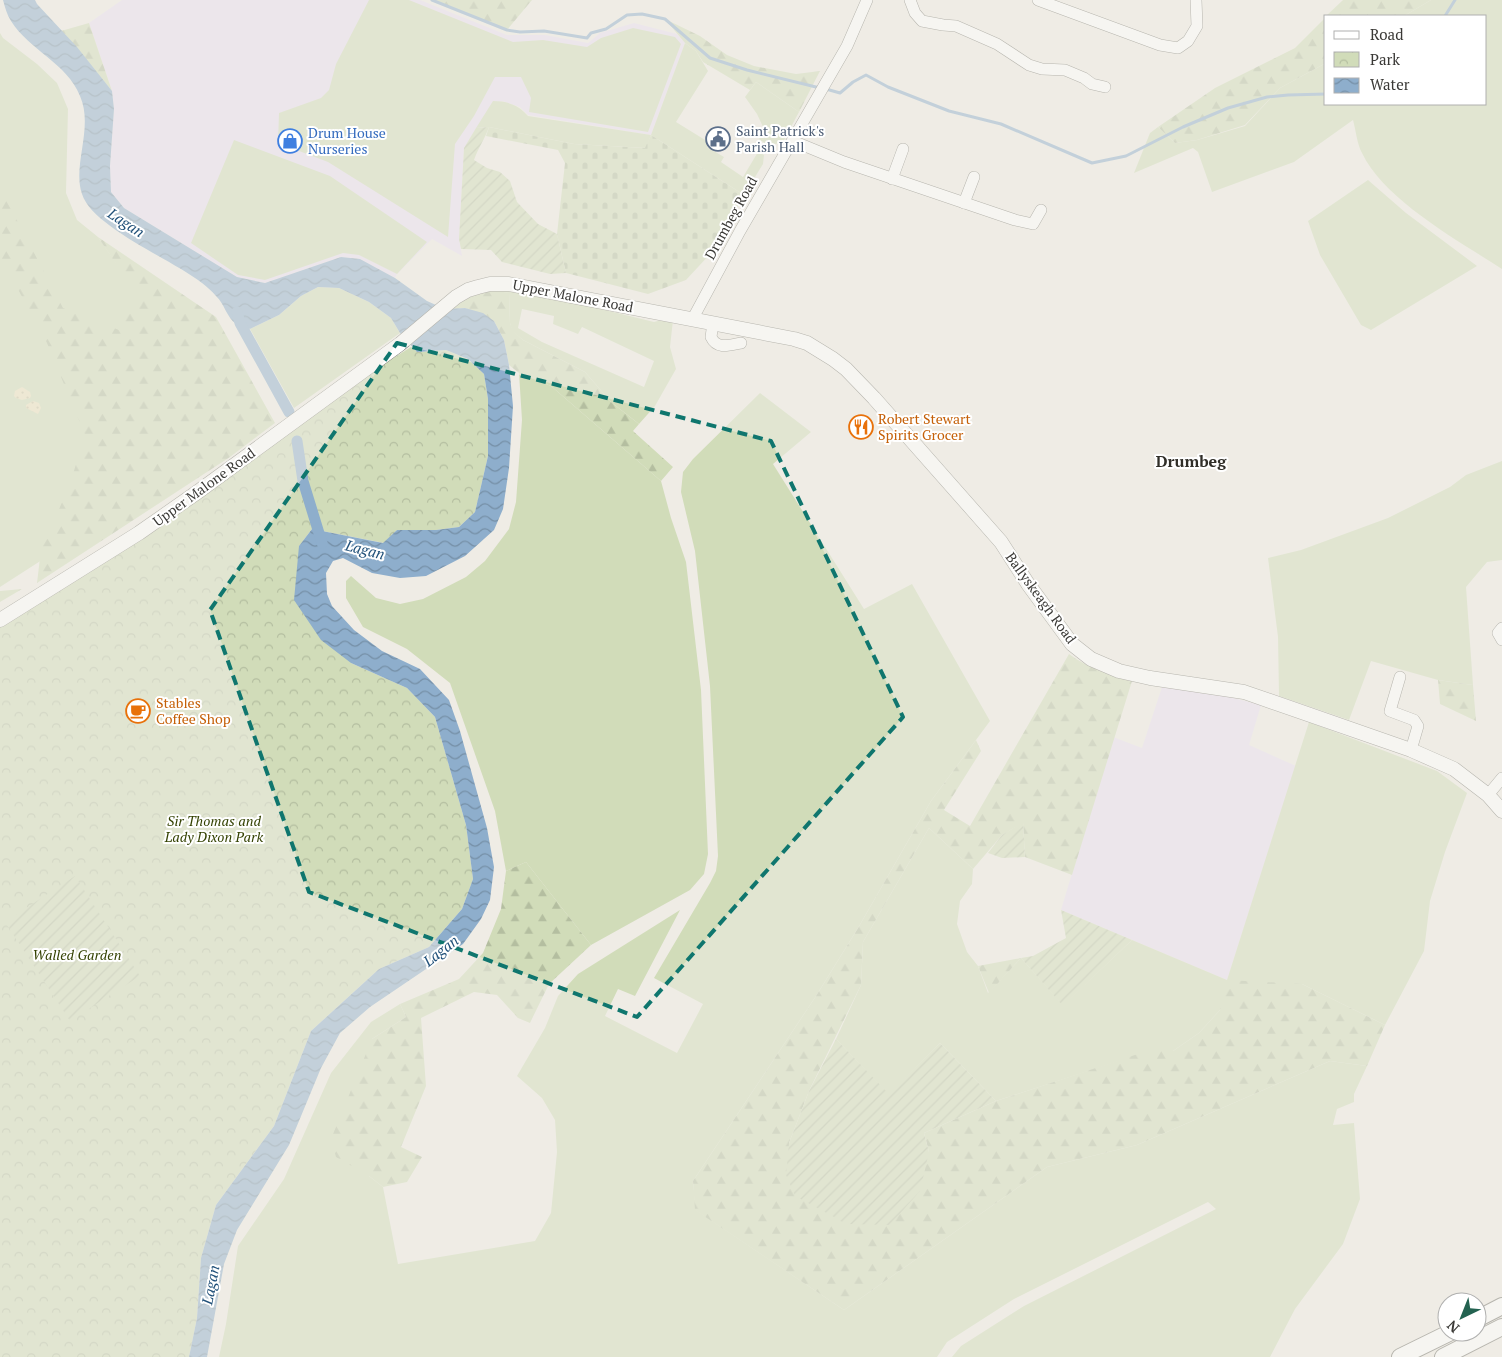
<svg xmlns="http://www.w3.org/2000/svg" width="1502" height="1357" font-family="'PT Serif',serif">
	<defs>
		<pattern id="forest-firs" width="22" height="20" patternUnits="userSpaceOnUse" patternTransform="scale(1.25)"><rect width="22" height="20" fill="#d1dcb9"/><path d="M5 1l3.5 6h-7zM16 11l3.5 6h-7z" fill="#b4bea0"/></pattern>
		<pattern id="sand-dots" width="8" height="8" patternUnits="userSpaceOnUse" patternTransform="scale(1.25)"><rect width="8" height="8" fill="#ede3be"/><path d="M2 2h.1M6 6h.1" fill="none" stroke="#ccc4a4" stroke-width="1.8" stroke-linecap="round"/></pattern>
		<pattern id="cemetery-stones" width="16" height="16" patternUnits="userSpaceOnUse" patternTransform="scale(1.25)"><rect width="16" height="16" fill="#d1dcb9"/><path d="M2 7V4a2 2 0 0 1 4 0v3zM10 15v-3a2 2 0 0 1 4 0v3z" fill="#b4bea0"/></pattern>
		<pattern id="park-crowns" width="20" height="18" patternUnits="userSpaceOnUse" patternTransform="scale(1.25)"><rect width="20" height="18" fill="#d1dcb9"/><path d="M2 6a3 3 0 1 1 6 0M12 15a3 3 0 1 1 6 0" fill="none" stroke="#b4bea0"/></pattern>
		<pattern id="garden-furrows" width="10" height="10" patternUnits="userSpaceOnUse" patternTransform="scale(1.25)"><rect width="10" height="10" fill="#d1dcb9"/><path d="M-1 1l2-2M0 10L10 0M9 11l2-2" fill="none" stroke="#b4bea0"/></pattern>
		<pattern id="water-waves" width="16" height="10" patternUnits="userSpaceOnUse" patternTransform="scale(1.25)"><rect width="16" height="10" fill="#8eaecc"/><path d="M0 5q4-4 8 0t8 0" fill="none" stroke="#758fa6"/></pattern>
	</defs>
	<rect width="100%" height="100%" fill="#efece5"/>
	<!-- commercial -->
	<g fill="#e9def2">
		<polygon points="122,0 420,0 507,35 545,35 588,43 600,33 634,23 677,34 685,43 651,135 528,115 520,107 502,101 464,148 459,239 462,256 432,239 397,274 395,278 360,259 341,257 265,283 237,277 124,208 111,192 110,166 114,109 112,91 89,23"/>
		<polygon points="1162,687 1218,694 1261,705 1249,745 1296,766 1227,980 1061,910 1113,737 1142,748"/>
	</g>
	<!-- grass -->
	<g fill="#d1dcb9" fill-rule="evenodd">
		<polygon points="369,0 409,0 513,42 543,40 587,47 601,38 633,28 675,37 681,44 648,132 529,112 531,98 521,77 495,77 474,116 455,144 448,237 328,162 278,143 279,113 321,98 329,90 336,64"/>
		<path d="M1431,0H1502V269C1459,241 1384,200 1362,153C1357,144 1356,131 1353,120L1294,162L1212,192L1198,152L1193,148L1134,173L1150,133L1158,127L1175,143L1197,140L1245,126L1280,88L1326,63V104H1486V16H1404Z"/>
		<polygon points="0,33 3,38 37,64 57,83 68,109 66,193 77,220 98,237 139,296 244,430 0,587"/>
		<path d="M685,43L696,51L708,71L676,122L710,143L707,147L724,157L721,162L743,177L758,152L764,155L763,164L744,195L651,135L646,148L574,144L489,127L476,128L493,101C507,101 519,105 528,116L651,135Z"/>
		<path d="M756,82L799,112L783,142C772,145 768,146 759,139L765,131L757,114L745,97Z"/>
		<polygon points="234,140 330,176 427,242 397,274 359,255 343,253 265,280 238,275 191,243"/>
		<polygon points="1368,180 1406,213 1477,266 1371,330 1361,325 1320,255 1308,221"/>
		<path d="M491,286L598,303L601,309L654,322L665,319L673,320L670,347L676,369L655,406L639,424L611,402L585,372L523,340L512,331L510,323L509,293L478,289ZM522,309L554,316L553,324L578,334L582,327L654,361L644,387L542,342L518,328Z"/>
		<polygon points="318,287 339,288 369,302 391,318 400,333 294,408 250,329 279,315 301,296"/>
		<polygon points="519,373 551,386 661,481 671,518 686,562 701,690 708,854 704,874 690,890 591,945 526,862 506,871 495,811 450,683 407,649 363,627 346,598 346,581 351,576 376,598 400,604 423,599 466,577 485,561 509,529 516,502 522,420"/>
		<polygon points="760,393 811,432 773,464 864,609 912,584 990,721 931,801 858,928 816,996 693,1181 696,1210 844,1310 1047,1167 1137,1145 1330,1061 1367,1066 1354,1094 1354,1102 1337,1109 1333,1125 1354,1123 1360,1199 1343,1244 1295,1309 1270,1357 952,1357 961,1346 1024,1306 1216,1209 1208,1202 1014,1299 947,1342 937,1357 219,1357 226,1324 238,1246 284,1179 331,1073 371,1022 400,1004 406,1017 372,1039 369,1176 383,1187 398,1264 535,1241 551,1213 557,1152 555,1120 542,1098 517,1076 545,1028 558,996 578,974 680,910 635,996 618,989 605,1016 677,1053 703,1004 654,978 710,883 716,871 718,856 710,686 695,551 681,492 683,472 693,459"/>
		<polygon points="1502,461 1502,560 1487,562 1466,587 1473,685 1438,680 1371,661 1349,720 1279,696 1278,637 1268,558 1301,550 1388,518 1450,487 1466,475"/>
		<polygon points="1309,722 1437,771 1467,793 1445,852 1430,901 1424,951 1385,1025 1302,984 1220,1010 1199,1033 1173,1051 1147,1052 996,1101 940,1043 889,1095 836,1039 861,985 863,942 929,828 973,869 972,884 960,901 957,924 967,952 978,966 988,993 1021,958 1063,1005 1132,940 1227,980"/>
	</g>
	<!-- forest -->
	<g fill="url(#forest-firs)">
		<polygon points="432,0 532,0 507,30"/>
		<polygon points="1343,0 1431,0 1404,16 1326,16"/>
		<polygon points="1326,17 1326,63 1280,88 1245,125 1197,140 1175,143 1158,127 1215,88 1295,48"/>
		<polygon points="665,19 700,36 727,55 754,66 796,74 820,71 799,112 756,82 750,90 703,62 696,51 685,43"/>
		<polygon points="89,23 112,91 61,31"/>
		<polygon points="0,188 63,308 119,330 138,297 98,237 216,317 275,423 230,457 37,583 41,549 69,487 85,435 47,343 0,256"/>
		<polygon points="494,290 509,293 510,323 513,331 523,340 585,372 611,402 639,424 633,431 673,467 661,481 551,386 519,373 509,365 504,340 494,321 465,308 445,309 466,295"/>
		<polygon points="22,589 0,602 0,591"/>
		<path d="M1069,654C1088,668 1109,674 1132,681L1072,875L1025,857L1023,823L1002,835L973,869L929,828L863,942L861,985L809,1091L789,1143L929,1152L924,1133L996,1101L1147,1051H1173L1199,1033L1220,1010L1227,980L1302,984L1385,1025L1367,1066L1330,1061L1137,1145L1047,1167L844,1310L695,1210L693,1181L816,996L858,928L931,801L976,740L981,751L944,810L970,826Z"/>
		<polygon points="1438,680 1473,685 1476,721 1440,704"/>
		<polygon points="526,862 591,945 549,984 530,1023 518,1018 497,995 474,992 421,1018 426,1086 401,1147 422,1157 407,1182 383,1187 369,1176 336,1157 331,1139 372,1039 406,1017 400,1004 459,979 483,953 501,909 506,871"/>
		<polygon points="1021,958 989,993 978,966"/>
	</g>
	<!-- sand -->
	<g fill="url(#sand-dots)">
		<polygon points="22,387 30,392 31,396 30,398 22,400 16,398 14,396 15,391"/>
		<polygon points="33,401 39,403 41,408 38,414 26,408 26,405"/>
	</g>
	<!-- cemetery -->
	<polygon fill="url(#cemetery-stones)" points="489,127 574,144 645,148 651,135 744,195 712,252 686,280 648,294 566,273 557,234 565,163 558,150 486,136"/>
	<!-- park -->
	<polygon fill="url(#park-crowns)" points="411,347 418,352 446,350 468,359 484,374 488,399 488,456 475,512 459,527 436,530 397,530 384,543 312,529 299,546 351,663 407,688 435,717 466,825 473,879 462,909 429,947 379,969 311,1031 274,1126 216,1205 201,1258 197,1318 189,1357 0,1357 0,624 304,414"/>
	<!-- garden -->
	<g fill="url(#garden-furrows)">
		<path d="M489,127C485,139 478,148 474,160L487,168L500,172L510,181L517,202L538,224L557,234L566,273L550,274L502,262L491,250L461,249L459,239L464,148L476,128Z"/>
		<polygon points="1023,822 1025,857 1002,858 988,853 1002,835"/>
		<polygon points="75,876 140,976 70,1021 5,922"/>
		<polygon points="1061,910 1132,940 1063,1006 1021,958 1033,956 1066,938"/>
		<polygon points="836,1039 889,1094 940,1043 996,1101 924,1133 929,1152 920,1191 890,1225 847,1224 795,1196 786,1175 789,1143 809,1091"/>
	</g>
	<!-- water -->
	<path fill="url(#water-waves)" d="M3,0H35L37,4L77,47L112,91L114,109L110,166L111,192L124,208L237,277L265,283L341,257L360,259L395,278L427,301L445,309L465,308L483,313L494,321L504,340L509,365L513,406L509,468L503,509L494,530L465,556L426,576L400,578L372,573L343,558L333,561L326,573L327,594L332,606L354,630L382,651L420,669L449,700L460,731L487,828L494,867L490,900L481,919L463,944L370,1007L340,1033L321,1068L289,1145L237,1230L224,1264L207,1357H189L197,1318L201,1258L216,1205L274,1126L311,1031L379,969L429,947L462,909L473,879L466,825L435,717L407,688L351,663L321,640L294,600L299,546L312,529L383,543L397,530H436L459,527L475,512L488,456V399L484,374L468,359L446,350L417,352L400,333L391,318L369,302L339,288L318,287L301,296L279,315L250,329C245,327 240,326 236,324C227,318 224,303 216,296C212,291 207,287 202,283C173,260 92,227 82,194C72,165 94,128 80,96C67,63 29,50 11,21C7,15 5,7 3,0Z"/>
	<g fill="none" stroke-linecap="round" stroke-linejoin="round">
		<!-- stream -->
		<g stroke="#8eaecc" stroke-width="3">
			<polyline points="432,0 507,30 520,32 544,31 587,38 591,33 606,29 627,15 642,14 665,19 710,58 747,70 820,88"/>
			<polyline points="1445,16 1455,0"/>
			<polyline points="826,89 840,93 853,82 866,75 888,87 949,111 1001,124 1092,163 1126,156 1183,127 1228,108 1267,97 1288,95 1326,94"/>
		</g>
		<!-- canal -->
		<g stroke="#8eaecc" stroke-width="11">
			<polyline points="237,312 240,323 289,412"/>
			<polyline points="297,441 303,481 322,543"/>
		</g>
		<!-- minor casing -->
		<g stroke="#75736c" stroke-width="12">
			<g id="minor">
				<polyline points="910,0 915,13 922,21 943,25 956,26 997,44 1029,65 1042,69 1065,70 1084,78 1092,84 1105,87"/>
				<polyline points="1038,0 1160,45 1178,48 1188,41 1197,26 1196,0"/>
				<polyline points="793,141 844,162 1015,220 1033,224 1041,210"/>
				<polyline points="892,179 903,149"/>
				<polyline points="964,203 974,177"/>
				<polyline points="692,320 740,231 847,46 867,0"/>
				<path d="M713,323L711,337C717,350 730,345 741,343"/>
				<polyline points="1502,628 1498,633 1502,640"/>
				<polyline points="1400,677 1390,711 1414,720 1418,726 1411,750"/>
				<polyline points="1488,795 1502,778"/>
			</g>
		</g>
		<!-- major casing -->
		<g stroke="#75736c" stroke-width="15">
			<polyline id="major" points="0,620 139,533 199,491 400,344 456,297 468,290 478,287 490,284 509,284 794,339 807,343 833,359 846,369 874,398 1001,542 1028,584 1072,644 1091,659 1119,671 1150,678 1244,692 1411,750 1454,769 1488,795 1502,811"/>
		</g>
		<!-- highway casing -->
		<g stroke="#75736c" stroke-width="18">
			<g id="highway">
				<polyline points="1477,1319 1502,1306"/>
				<polyline points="1400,1357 1451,1332"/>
				<polyline points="1443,1357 1502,1327"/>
			</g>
		</g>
		<!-- minor -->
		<use href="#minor" stroke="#fff" stroke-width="11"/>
		<!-- major -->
		<use href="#major" stroke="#fff" stroke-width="14"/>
		<!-- highway -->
		<use href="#highway" stroke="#fff" stroke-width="16"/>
	</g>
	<!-- marked area -->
	<path d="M0 0H1502V1357H0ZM397,343L771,441L903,717L637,1017L309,892L210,610Z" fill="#efece5" fill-opacity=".55" fill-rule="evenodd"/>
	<path fill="none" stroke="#0f766e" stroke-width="4" stroke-dasharray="10 6" stroke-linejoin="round" d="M397,343L771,441L903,717L637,1017L309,892L210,610Z"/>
	<!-- icons -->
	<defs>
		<g id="civic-ring" transform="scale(1.25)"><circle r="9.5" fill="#fff" stroke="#5c6f8a" stroke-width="1.5"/><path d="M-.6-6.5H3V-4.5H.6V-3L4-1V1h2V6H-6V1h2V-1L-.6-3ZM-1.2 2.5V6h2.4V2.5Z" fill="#5c6f8a"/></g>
		<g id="shop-ring" transform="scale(1.25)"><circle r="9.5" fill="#fff" stroke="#3f7fe0" stroke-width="1.5"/><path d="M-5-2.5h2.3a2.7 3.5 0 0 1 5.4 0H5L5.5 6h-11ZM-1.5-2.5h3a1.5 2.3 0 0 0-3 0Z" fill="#3f7fe0"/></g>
		<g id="restaurant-ring" transform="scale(1.25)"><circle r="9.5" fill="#fff" stroke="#e8710a" stroke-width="1.5"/><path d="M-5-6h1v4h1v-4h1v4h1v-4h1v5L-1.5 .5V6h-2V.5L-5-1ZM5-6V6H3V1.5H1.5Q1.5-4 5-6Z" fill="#e8710a"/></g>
		<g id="cafe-ring" transform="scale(1.25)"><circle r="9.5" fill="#fff" stroke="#e8710a" stroke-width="1.5"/><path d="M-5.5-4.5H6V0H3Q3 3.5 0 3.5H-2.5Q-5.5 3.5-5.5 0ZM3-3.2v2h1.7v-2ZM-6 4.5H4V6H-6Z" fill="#e8710a"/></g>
	</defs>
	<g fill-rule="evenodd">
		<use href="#civic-ring" x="718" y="139"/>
		<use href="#shop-ring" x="290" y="141"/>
		<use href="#restaurant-ring" x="861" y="427"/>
		<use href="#cafe-ring" x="138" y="711"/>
	</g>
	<g text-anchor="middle" stroke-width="4" stroke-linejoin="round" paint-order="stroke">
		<!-- service labels -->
		<g font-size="14" fill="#4e5e75" stroke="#fff" text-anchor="start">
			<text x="736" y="136">Saint Patrick's<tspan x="736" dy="16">Parish Hall</tspan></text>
		</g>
		<!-- shop labels -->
		<g font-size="14" fill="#366cbe" stroke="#fff" text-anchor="start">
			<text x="308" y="138">Drum House<tspan x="308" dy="16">Nurseries</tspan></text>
		</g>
		<!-- street labels -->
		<g font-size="14" fill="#3a3936" stroke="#fff">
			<text transform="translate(731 218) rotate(-61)" y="5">Drumbeg Road</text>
			<text transform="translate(573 296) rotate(11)" y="5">Upper Malone Road</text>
			<text transform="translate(204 487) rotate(-36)" y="5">Upper Malone Road</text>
			<text transform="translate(1041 598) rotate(54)" y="5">Ballyskeagh Road</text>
		</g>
		<!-- food labels -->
		<g font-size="14" fill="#c56008" stroke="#fff" text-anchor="start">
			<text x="878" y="424">Robert Stewart<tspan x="878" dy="16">Spirits Grocer</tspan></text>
			<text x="156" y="708">Stables<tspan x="156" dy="16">Coffee Shop</tspan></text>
		</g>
		<!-- park labels -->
		<g font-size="14" font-style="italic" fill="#334100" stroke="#fff">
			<text x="214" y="826">Sir Thomas and<tspan x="214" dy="16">Lady Dixon Park</tspan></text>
			<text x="77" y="960">Walled Garden</text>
		</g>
		<!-- water labels -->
		<g font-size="15" font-style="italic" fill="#205079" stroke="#fff">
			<text transform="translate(126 223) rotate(33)" y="5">Lagan</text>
			<text transform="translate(365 550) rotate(14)" y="5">Lagan</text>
			<text transform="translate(441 951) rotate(-38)" y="5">Lagan</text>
			<text transform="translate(211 1285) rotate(-79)" y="5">Lagan</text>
		</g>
		<!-- quarter labels -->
		<g font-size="16" font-weight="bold" fill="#302e28" stroke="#fff">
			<text x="1191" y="467">Drumbeg</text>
		</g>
	</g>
	<!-- legend -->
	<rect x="1324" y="15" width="162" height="90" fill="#ffffff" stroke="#b0b0af"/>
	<rect x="1334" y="31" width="25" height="8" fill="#ffffff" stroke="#b0b0af"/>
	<text x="1370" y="40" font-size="15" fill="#3a3936">Road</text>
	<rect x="1334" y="52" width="25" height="15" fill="url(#park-crowns)" stroke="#b0b0af"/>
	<text x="1370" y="65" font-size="15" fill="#3a3936">Park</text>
	<rect x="1334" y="78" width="25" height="15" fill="url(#water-waves)" stroke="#b0b0af"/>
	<text x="1370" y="90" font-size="15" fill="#3a3936">Water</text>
	<!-- north arrow -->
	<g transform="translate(1462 1317) rotate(223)"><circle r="24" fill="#ffffff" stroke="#b0b0af"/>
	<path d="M0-4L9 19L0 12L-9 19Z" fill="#236250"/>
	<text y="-8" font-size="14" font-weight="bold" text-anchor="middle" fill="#3a3936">N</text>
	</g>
</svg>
